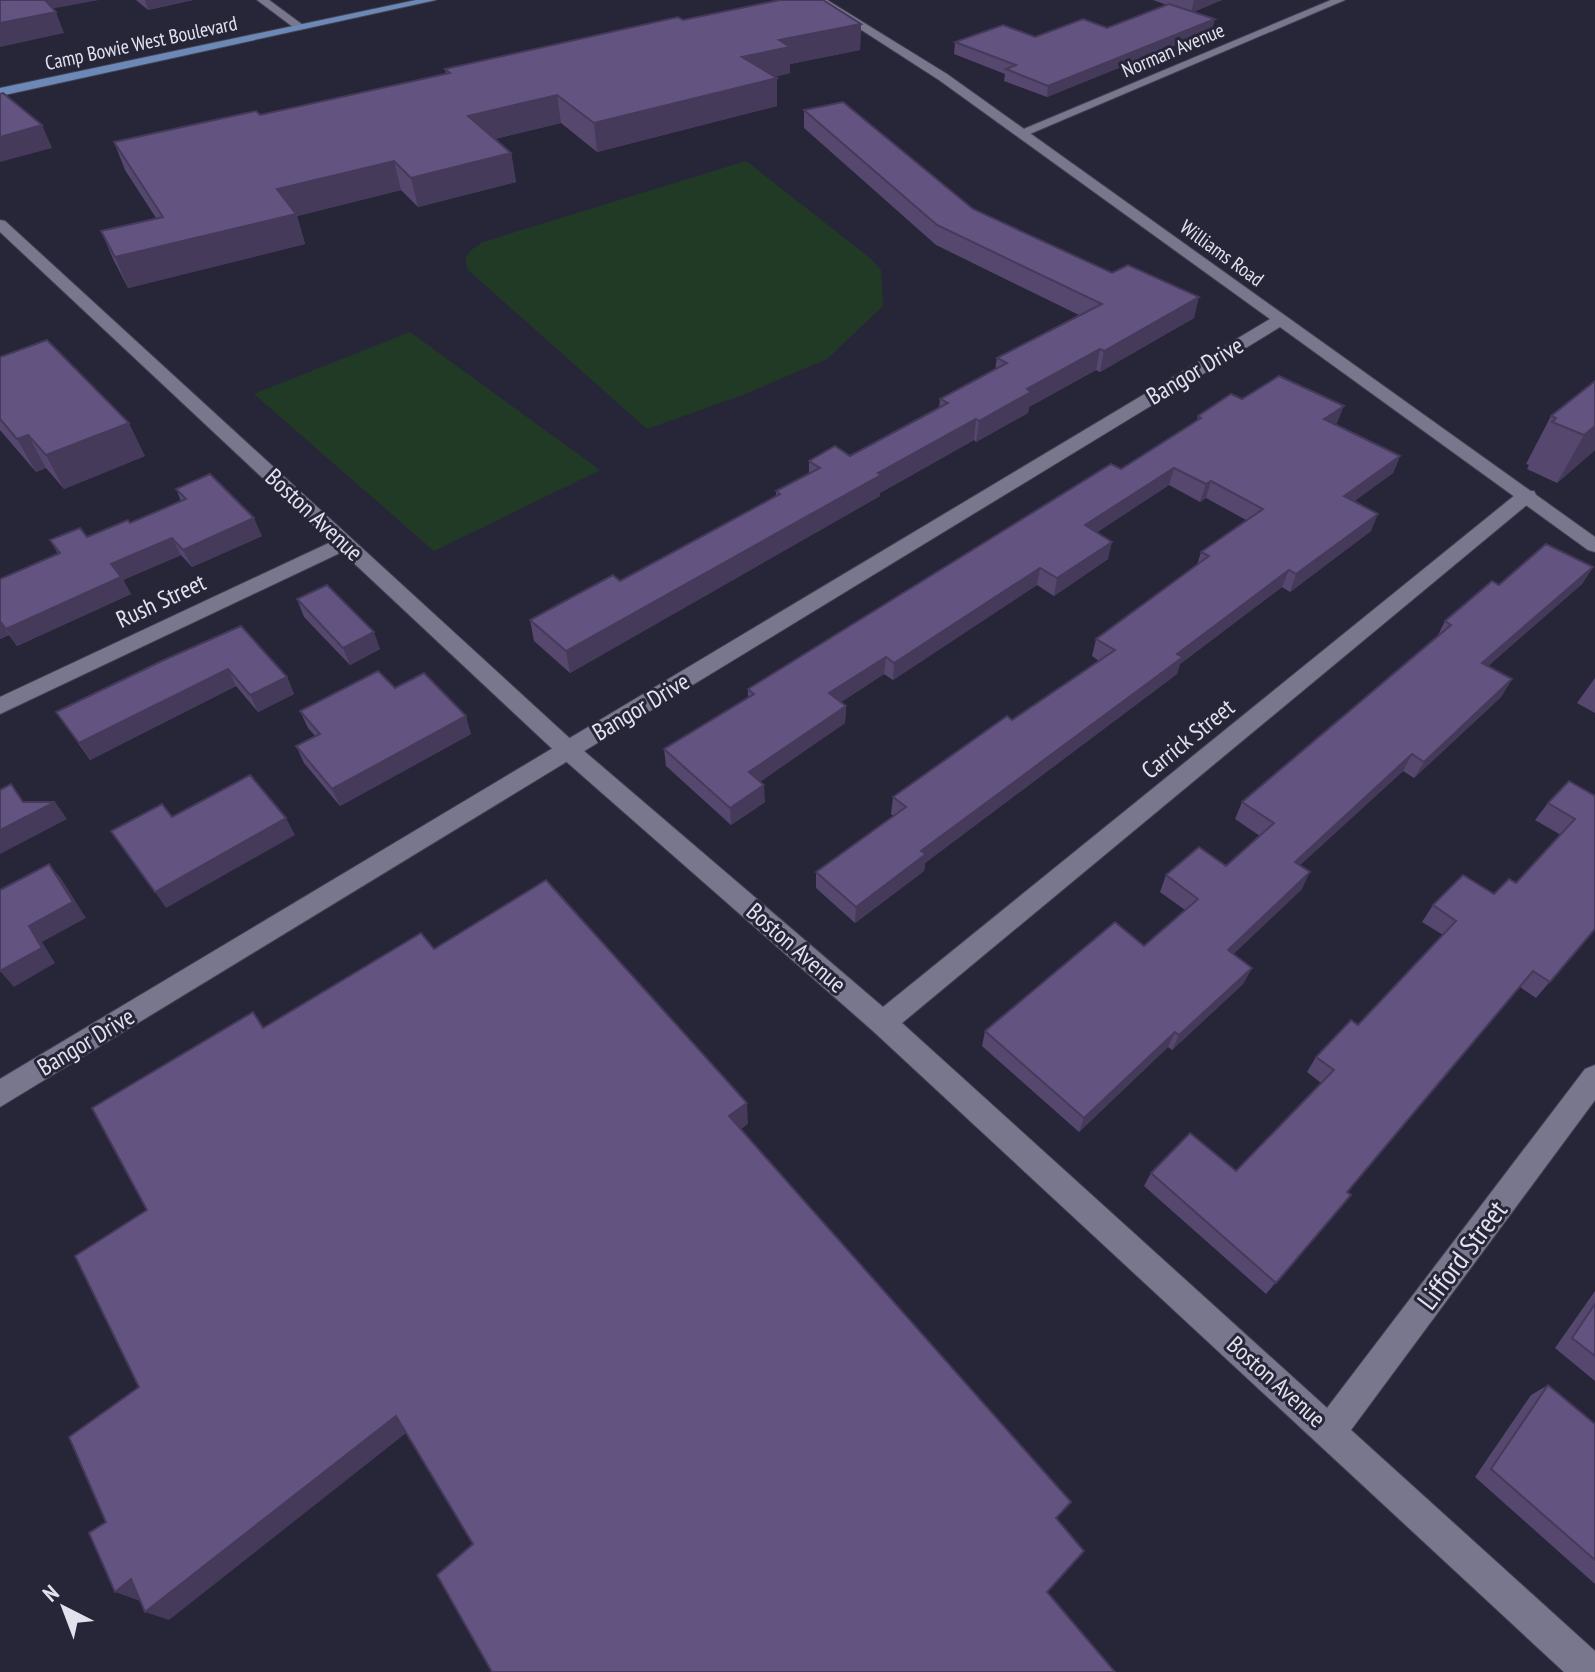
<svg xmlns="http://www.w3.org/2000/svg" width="1595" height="1672" font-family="'PT Sans Narrow',sans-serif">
	<rect width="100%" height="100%" fill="#272639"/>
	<!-- green -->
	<g fill="#213a26">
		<path d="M746,161L870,258L881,270L883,306L827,359L745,394L647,429L468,270C461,255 472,249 483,242Z"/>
		<polygon points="410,332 600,470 434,551 254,394"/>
	</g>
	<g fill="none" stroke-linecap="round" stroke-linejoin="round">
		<!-- minor casing -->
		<g stroke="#434251" stroke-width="2">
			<g id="minor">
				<polygon points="257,0 269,0 307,28 297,30"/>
				<polygon points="1331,0 1345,0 1025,136 1014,133"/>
				<polygon points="0,220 5,221 577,745 883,1007 1520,491 1534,491 1536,495 1534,499 902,1023 1327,1408 1585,1069 1595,1065 1595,1100 1351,1430 1595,1651 1595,1672 1564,1672 873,1031 561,757 342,552 0,714 0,697 331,542 0,232"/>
			</g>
		</g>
		<!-- tertiary casing -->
		<g stroke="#434251" stroke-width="2">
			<polygon id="tertiary" points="815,0 827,0 947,74 1595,537 1595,552 1588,550 1280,327 0,1107 0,1079 1270,319 939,80"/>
		</g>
		<!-- primary casing -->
		<g stroke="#434251" stroke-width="2">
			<polygon id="primary" points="416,0 436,0 0,96 0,88"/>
		</g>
		<!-- minor -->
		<use href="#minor" fill="#78778d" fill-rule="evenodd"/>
		<!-- tertiary -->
		<use href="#tertiary" fill="#78778d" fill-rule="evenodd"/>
		<!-- primary -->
		<use href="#primary" fill="#6b88b7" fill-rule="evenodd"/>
	</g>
	<!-- wall -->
	<g fill="#55476e">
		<polygon points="136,0 193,0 148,10"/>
		<polygon points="1153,0 1222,0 1193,12 1212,30 1047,97 1004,81 1005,74 954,54 955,42 1035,37 1107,28 1167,5"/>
		<polygon points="683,20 861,24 860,50 790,64 790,73 774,77 777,106 597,152 561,123 495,139 511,153 516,182 418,207 401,190 297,216 305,244 128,288 114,261 101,231 156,218 125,170 114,142 260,115 446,74 445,69"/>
		<polygon points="804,110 973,209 1194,318 1100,372 1096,370 1029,407 1028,413 976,442 974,440 880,493 880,496 570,673 534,641 530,620 620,581 776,497 776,491 809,474 809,461 850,456 939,408 940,399 995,370 997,358 1079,315 936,245 804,128"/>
		<polygon points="0,357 145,456 64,489 46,468 36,472 0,430"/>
		<polygon points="1595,381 1595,450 1557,483 1527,469 1529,465 1526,464 1551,416"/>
		<polygon points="1242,399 1337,423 1335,424 1400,456 1393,473 1354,501 1371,531 1290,592 1282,587 1180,664 1177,674 925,863 924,871 855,923 816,888 816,872 894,816 891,814 893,797 1012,720 1099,661 1092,656 1096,639 1197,565 1201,552 1246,520 1206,498 1200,502 1169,485 1097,532 1108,559 1054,596 1037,585 893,680 884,674 841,702 846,706 845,723 760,781 765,802 731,825 666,766 664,749 748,697 748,689 1121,469 1197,420 1198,416"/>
		<polygon points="176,489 262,536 192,567 181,555 123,580 131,594 17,646 9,635 0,639 0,579 58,554 50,540 87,537 130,523 181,501"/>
		<polygon points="1593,567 1582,584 1488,666 1512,679 1501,697 1414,778 1403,771 1300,865 1302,889 1233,954 1252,968 1243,984 1172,1050 1168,1047 1079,1132 982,1046 985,1031 1144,946 1185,910 1160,892 1166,875 1226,866 1260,836 1235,819 1242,802 1437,637 1445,621 1499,585"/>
		<polygon points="297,599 380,649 350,665 304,617"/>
		<polygon points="164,660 287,677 294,694 258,712 236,686 90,760 56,712"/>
		<polygon points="1595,678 1595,713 1577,703"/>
		<polygon points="395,688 471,734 340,806 304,763 296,746 315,736 308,728 300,711"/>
		<polygon points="1569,781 1595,929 1536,998 1520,987 1347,1192 1351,1195 1266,1294 1144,1186 1151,1173 1236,1171 1321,1083 1307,1072 1316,1057 1358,1025 1443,935 1422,922 1433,905 1494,894 1516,883 1561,835 1535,820 1548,803"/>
		<polygon points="1595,1291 1595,1381 1555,1348"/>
		<polygon points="1548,1385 1595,1424 1595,1584 1475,1477 1531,1395"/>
	</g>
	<!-- shaded-wall -->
	<g fill="#453a5a">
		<polygon points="41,0 99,0 45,10"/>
		<polygon points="145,0 193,0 148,10"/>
		<polygon points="1194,0 1222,0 1191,13"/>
		<polygon points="56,12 64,33 0,47 0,23"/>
		<polygon points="1215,19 1212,30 1047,97 1048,86"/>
		<polygon points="861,24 860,50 790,64 790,73 743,84 742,57 779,40"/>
		<polygon points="777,78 777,106 597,152 594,123"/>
		<polygon points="557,95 561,123 474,144 468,116"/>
		<polygon points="42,125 52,148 0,162 0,137"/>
		<polygon points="511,153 516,182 418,207 411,178"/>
		<polygon points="394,161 401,190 297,216 305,244 128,288 115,257 277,189"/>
		<polygon points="1199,297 1194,318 1100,372 1104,351"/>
		<polygon points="1100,349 1096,370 1029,407 1028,413 976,442 979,421 1027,389"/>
		<polygon points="1344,406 1337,423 1318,436 1324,419"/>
		<polygon points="976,419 974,440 880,493 880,496 570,673 566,651 878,473"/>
		<polygon points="129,423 145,456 64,489 46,455"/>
		<polygon points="1595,426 1595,450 1557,483 1584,435"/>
		<polygon points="28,435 46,468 36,472 17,439"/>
		<polygon points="1400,456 1393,473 1337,514 1344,496"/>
		<polygon points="1174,468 1169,485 1081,543 1085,525"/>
		<polygon points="1211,481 1206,498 1200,502 1206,484"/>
		<polygon points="1378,514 1371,531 1290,592 1296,574"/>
		<polygon points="254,518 262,536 192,567 183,550"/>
		<polygon points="172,538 181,555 123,580 131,594 17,646 6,629 111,564"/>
		<polygon points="1112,542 1108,559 1054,596 1057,578"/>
		<polygon points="1593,567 1582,584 1471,680 1482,663"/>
		<polygon points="1040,568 1037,585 893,680 894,663"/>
		<polygon points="1289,570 1282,587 1180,664 1177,674 925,863 924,871 855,923 856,907 921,851 1177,654"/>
		<polygon points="0,622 9,635 0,639"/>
		<polygon points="374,632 380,649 350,665 343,648"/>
		<polygon points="886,657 884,674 829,710 829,693"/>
		<polygon points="228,669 236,686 90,760 79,743"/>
		<polygon points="287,677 294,694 258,712 250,695"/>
		<polygon points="1512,679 1501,697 1414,778 1424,762"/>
		<polygon points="846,706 845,723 750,789 749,772"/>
		<polygon points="466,716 471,734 340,806 332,789"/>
		<polygon points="1412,754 1403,771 1286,878 1295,862"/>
		<polygon points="764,785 765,802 731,825 730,808"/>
		<polygon points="55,802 67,819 0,854 0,830"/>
		<polygon points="286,818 295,835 166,908 155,892"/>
		<polygon points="49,864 62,880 86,918 42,942 55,963 14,987 0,971 29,926"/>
		<polygon points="1310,872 1302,889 1221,966 1228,950"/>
		<polygon points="1252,968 1243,984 1172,1050 1179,1035"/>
		<polygon points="1175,1032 1168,1047 1079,1132 1084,1118"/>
		<polygon points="747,1103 748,1124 731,1137 729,1116"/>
		<polygon points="396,1416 410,1430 169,1620 145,1612"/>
		<polygon points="131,1579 140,1601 115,1592"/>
	</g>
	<!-- building -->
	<g fill="#635380" stroke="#453a5a" stroke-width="2">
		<polygon points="0,0 45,0 56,12 0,23"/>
		<polygon points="780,0 823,0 861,24 779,40 790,47 742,57 777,78 594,123 557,95 468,116 511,153 411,178 394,161 277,189 296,214 115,257 101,231 163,217 114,142 256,111 260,115 450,73 445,69 678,17 683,20"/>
		<polygon points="1169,4 1215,19 1048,86 1006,69 1016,65 955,42 1003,25 1035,37 1083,19 1107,28"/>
		<polygon points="3,93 42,125 0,137 0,94"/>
		<polygon points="843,102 973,209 1112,273 1128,265 1199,297 1104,351 1100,349 1027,389 1031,392 979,421 976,419 878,473 881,475 566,651 530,620 613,575 620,581 780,494 776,491 820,468 809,461 835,446 850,456 948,403 940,399 1007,363 997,358 1102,304 937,225 804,110"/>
		<polygon points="47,340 129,423 46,455 28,435 17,439 0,419 0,357"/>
		<polygon points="1279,376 1344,406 1324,419 1400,456 1344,496 1378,514 1296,574 1289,570 1177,654 1183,657 921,851 926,854 856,907 816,872 906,807 893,797 1007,716 1012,720 1115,650 1096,639 1209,556 1201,552 1263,509 1211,481 1206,484 1174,468 1085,525 1112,542 1057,578 1040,568 894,663 886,657 829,693 846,706 749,772 764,785 730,808 664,749 754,694 748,689 1111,464 1121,469 1201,418 1198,416 1231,394 1242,399"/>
		<polygon points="1595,381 1595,426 1584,435 1552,422 1556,418 1551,416"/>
		<polygon points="210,474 254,518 183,550 172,538 111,564 121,577 6,629 0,621 0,579 60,553 50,540 80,528 87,537 128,520 130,523 186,499 176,489"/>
		<polygon points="1546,544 1593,567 1482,663 1512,679 1424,762 1412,754 1295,862 1310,872 1228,950 1252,968 1179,1035 1175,1032 1084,1118 985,1031 1115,922 1144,946 1198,899 1166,875 1199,847 1226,866 1274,823 1242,802 1451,625 1445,621 1492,581 1499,585"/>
		<polygon points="327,585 374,632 343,648 297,599"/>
		<polygon points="241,626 287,677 250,695 228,669 79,743 56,712 164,660"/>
		<polygon points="378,671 395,688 424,673 466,716 332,789 296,746 320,734 300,711"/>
		<polygon points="250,775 286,818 155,892 111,831 162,804 172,817"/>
		<polygon points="1569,781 1595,796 1595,929 1550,982 1533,971 1347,1192 1351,1195 1276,1283 1151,1173 1190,1133 1236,1171 1334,1070 1316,1057 1351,1020 1358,1025 1456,921 1433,905 1463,875 1494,894 1509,879 1516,883 1575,819 1548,803"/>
		<polygon points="11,784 23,802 55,802 0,830 0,790"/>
		<polygon points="49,864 73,902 29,926 42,948 0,971 0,890"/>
		<polygon points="546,880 747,1103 729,1116 1071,1502 1056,1518 1084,1551 1047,1592 1115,1672 492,1672 437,1575 473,1544 396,1416 145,1612 131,1579 115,1592 89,1533 106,1522 69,1437 139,1387 75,1256 147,1210 92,1108 253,1012 263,1028 421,933 434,949"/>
		<polygon points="1595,1304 1595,1356 1572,1338"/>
		<polygon points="1548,1385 1595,1424 1595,1560 1491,1469"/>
	</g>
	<g text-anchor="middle" stroke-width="6" stroke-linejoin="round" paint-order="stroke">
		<!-- far-street labels -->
		<g font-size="20" fill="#e2e2ee" stroke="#272639">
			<text transform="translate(141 43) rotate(-12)" y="7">Camp Bowie West Boulevard</text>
			<text transform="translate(1173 50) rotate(-23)" y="7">Norman Avenue</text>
			<text transform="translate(1222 253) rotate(36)" y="7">Williams Road</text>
		</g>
		<!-- street labels -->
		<g font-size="24" fill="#e2e2ee" stroke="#272639">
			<text transform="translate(1195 371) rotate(-31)" y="8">Bangor Drive</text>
			<text transform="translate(314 515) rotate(43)" y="8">Boston Avenue</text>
			<text transform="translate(161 601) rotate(-25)" y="8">Rush Street</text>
			<text transform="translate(641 707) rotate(-31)" y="8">Bangor Drive</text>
			<text transform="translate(1188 739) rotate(-39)" y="8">Carrick Street</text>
			<text transform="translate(796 948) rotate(41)" y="8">Boston Avenue</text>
			<text transform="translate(86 1042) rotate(-31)" y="8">Bangor Drive</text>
			<text transform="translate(1276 1382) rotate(42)" y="8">Boston Avenue</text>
		</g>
		<!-- near-street labels -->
		<g font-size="28" fill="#e2e2ee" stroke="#272639">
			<text transform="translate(1462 1255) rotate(-53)" y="10">Lifford Street</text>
		</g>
	</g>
	<!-- north arrow -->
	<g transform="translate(64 1608) rotate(318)" stroke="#272639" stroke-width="6" paint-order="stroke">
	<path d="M0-6L14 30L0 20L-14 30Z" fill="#e2e2ee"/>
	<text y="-12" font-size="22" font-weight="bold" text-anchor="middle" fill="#e2e2ee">N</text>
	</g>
</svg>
